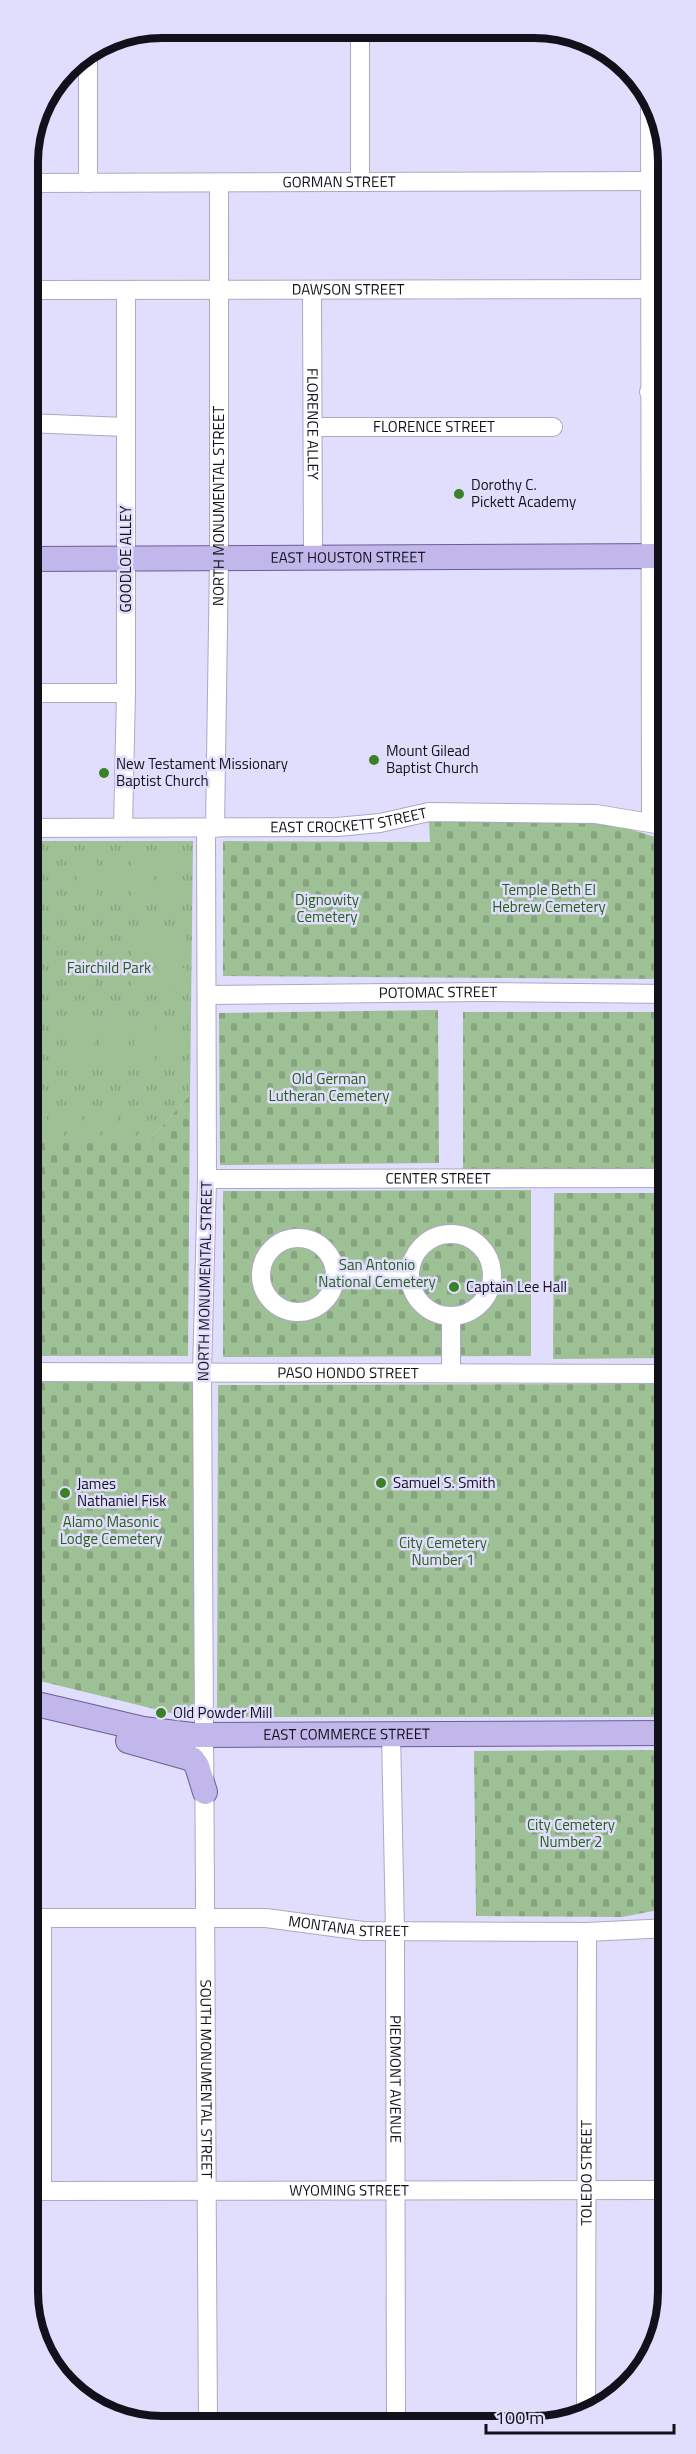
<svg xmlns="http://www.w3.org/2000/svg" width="696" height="2454" font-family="'Titillium Web',sans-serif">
	<defs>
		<pattern id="grass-tufts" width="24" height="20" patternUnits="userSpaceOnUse" patternTransform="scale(1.5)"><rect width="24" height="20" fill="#9dc095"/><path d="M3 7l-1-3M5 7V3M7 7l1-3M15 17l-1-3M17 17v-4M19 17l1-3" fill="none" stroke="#86a480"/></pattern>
		<pattern id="cemetery-stones" width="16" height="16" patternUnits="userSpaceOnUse" patternTransform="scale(1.5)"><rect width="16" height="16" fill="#9dc095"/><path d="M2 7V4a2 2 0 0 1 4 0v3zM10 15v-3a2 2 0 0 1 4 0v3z" fill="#86a480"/></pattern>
	</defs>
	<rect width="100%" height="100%" fill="#e1ddfc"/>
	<!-- grass -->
	<polygon fill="url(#grass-tufts)" points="28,841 193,841 190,1095 147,1143 28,1143"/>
	<!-- cemetery -->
	<g fill="url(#cemetery-stones)">
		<polygon points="450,820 603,821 668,841 668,979 223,976 223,841 430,842 429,822"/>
		<polygon points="438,1010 439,1163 220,1165 219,1013"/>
		<rect x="463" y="1012" width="205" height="160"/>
		<polygon points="190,1095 188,1356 28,1356 28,1143 147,1143"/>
		<polygon points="531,1190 531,1356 223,1357 223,1191"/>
		<polygon points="554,1193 668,1193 668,1358 553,1359"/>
		<polygon points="28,1382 194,1382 194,1703 183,1716 28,1678"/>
		<polygon points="668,1384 668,1717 217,1717 218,1385"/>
		<polygon points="668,1750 669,1908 622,1917 476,1916 474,1751"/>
	</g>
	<!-- pitch -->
	<g fill="#9dc095">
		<polygon points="28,854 42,854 43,899 28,899"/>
		<polygon points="76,854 97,854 97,899 77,899"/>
		<rect x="104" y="854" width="21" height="45"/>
		<rect x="132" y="854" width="21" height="45"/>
		<rect x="161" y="854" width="20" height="45"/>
		<polygon points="146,933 157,934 156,959 153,959 153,967 156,968 156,993 145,993 145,986 142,985 142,993 131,993 133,967 131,934 142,934 142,941 145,941"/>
		<polygon points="175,933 186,934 185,959 182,959 182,968 186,968 185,993 174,993 174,985 171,986 171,993 160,993 162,967 160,934 171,934 171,941 174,941"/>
		<rect x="75" y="941" width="21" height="44"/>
		<rect x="104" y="941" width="21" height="44"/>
		<rect x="73" y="1021" width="21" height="44"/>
		<polygon points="100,1021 121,1021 121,1065 100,1066"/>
		<rect x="134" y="1021" width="21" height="45"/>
		<polygon points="182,1021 182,1066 161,1066 161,1022"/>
		<rect x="36" y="1113" width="11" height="25"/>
		<rect x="53" y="1113" width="11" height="25"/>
		<polygon points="71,1113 82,1113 81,1138 70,1138"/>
		<polygon points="88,1113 99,1113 99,1139 88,1138"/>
		<polygon points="106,1113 117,1113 116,1138 105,1138"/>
		<rect x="123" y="1113" width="11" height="25"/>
	</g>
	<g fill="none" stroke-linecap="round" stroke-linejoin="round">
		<!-- minor casing -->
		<g stroke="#aca8c5" stroke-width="20">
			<g id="minor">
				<polyline points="139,31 562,30"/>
				<polyline points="650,105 651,822"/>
				<polyline points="360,182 360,28"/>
				<path id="s1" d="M27,183L651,181"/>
				<polyline points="88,183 88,52"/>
				<path id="s2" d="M27,290L668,289"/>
				<path id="s3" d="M312,290L313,557"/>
				<polyline points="649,392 668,391"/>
				<polyline points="27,423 125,427"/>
				<path id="s4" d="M314,427H553"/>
				<polyline points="28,693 126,693"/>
				<polyline points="123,827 126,693 126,290"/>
				<path id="s5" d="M28,828L337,827L380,823L429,812L596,814L668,826"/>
				<path id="s6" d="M206,828L207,1179L202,1372L208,2425"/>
				<path id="s7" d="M215,828L219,558V183"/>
				<path id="s8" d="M207,995L480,992L668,994"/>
				<path id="s9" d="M207,1179L668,1178"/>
				<circle cx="451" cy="1275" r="41"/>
				<circle cx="298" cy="1275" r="37"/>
				<polyline points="335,1274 409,1274"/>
				<polyline points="451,1316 451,1373"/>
				<path id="s10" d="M28,1372L668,1374"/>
				<path id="s11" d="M391,1733L395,1931L396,2425"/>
				<path id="s12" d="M28,1918H266L363,1931L587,1932L669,1928"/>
				<path id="s13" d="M28,2191L669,2190"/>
				<polyline points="42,2191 42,1918"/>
				<path id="s14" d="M586,2415L587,1932"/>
			</g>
		</g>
		<!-- major casing -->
		<g stroke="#695e98" stroke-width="26">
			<g id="major">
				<path id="s15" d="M27,559L668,556"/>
				<path id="s16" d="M28,1702L143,1729L192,1735L668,1733"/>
				<polyline points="128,1741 192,1759 197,1766 205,1792"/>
			</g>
		</g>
		<!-- minor -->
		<use href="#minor" stroke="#fff" stroke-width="18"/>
		<!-- major -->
		<use href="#major" stroke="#c1b7ea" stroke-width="24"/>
	</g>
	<!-- markers -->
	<g fill="#3a8127" stroke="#e1ddfc" stroke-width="2">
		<circle cx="459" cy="494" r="6"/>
		<circle cx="374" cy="760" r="6"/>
		<circle cx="104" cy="773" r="6"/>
		<circle cx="454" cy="1287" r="6"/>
		<circle cx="381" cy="1483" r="6"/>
		<circle cx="65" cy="1493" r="6"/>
		<circle cx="161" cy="1713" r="6"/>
	</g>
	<g text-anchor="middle" stroke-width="5" stroke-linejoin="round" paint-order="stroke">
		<!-- street labels -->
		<g font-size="15" fill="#12111b" stroke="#e1ddfc">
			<text dy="5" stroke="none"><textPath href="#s1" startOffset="312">GORMAN STREET</textPath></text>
			<text dy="5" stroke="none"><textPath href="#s2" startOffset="321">DAWSON STREET</textPath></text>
			<text dy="5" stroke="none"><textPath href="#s3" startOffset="134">FLORENCE ALLEY</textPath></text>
			<text dy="5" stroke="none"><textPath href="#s4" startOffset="120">FLORENCE STREET</textPath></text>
			<text dy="5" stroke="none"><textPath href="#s7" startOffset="322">NORTH MONUMENTAL STREET</textPath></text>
			<text dy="5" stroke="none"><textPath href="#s15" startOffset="321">EAST HOUSTON STREET</textPath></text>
			<text transform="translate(126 559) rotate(-90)" y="5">GOODLOE ALLEY</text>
			<text dy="5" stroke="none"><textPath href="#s5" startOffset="321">EAST CROCKETT STREET</textPath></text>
			<text dy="5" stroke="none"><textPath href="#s8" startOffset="231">POTOMAC STREET</textPath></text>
			<text dy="5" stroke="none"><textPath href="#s9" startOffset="231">CENTER STREET</textPath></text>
			<text transform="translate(205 1281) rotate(-89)" y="5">NORTH MONUMENTAL STREET</text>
			<text dy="5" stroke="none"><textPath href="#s10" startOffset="320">PASO HONDO STREET</textPath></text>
			<text dy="5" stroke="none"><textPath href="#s16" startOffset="322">EAST COMMERCE STREET</textPath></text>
			<text dy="5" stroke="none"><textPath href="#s12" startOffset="321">MONTANA STREET</textPath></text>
			<text dy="5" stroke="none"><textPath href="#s11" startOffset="346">PIEDMONT AVENUE</textPath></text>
			<text dy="5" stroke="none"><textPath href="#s6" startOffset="1251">SOUTH MONUMENTAL STREET</textPath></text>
			<text dy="5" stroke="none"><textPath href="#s14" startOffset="242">TOLEDO STREET</textPath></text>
			<text dy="5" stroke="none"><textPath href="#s13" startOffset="321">WYOMING STREET</textPath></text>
		</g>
		<!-- poi labels -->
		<g font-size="15" fill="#12111b" stroke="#e1ddfc" text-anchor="start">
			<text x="471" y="490">Dorothy C.<tspan x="471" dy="17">Pickett Academy</tspan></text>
			<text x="386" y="756">Mount Gilead<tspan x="386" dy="17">Baptist Church</tspan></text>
			<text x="116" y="769">New Testament Missionary<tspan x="116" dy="17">Baptist Church</tspan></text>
			<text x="466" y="1292">Captain Lee Hall</text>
			<text x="393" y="1488">Samuel S. Smith</text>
			<text x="77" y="1489">James<tspan x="77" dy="17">Nathaniel Fisk</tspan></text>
			<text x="173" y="1718">Old Powder Mill</text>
		</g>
		<!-- park labels -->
		<g font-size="15" fill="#276018" stroke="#e1ddfc">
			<text x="549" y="895">Temple Beth El<tspan x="549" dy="17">Hebrew Cemetery</tspan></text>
			<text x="327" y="905">Dignowity<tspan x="327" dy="17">Cemetery</tspan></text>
			<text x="109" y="973">Fairchild Park</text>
			<text x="329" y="1084">Old German<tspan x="329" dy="17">Lutheran Cemetery</tspan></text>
			<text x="377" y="1270">San Antonio<tspan x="377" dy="17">National Cemetery</tspan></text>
			<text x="111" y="1527">Alamo Masonic<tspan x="111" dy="17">Lodge Cemetery</tspan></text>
			<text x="443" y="1548">City Cemetery<tspan x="443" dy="17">Number 1</tspan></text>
			<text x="571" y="1830">City Cemetery<tspan x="571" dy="17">Number 2</tspan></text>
		</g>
	</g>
	<!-- crop -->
	<path d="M0 0H696V2454H0ZM162 38H534A124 124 0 0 1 658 162V2292A124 124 0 0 1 534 2416H162A124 124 0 0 1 38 2292V162A124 124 0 0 1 162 38Z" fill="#e1ddfc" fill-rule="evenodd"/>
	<path fill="none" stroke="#12111b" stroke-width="8" d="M162 38H534A124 124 0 0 1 658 162V2292A124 124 0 0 1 534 2416H162A124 124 0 0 1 38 2292V162A124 124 0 0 1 162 38Z"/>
	<!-- scale -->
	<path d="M486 2424v9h188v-9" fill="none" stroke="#12111b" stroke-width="3"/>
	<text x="495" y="2424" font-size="18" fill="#12111b" stroke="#e1ddfc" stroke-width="4.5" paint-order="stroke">100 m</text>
</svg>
